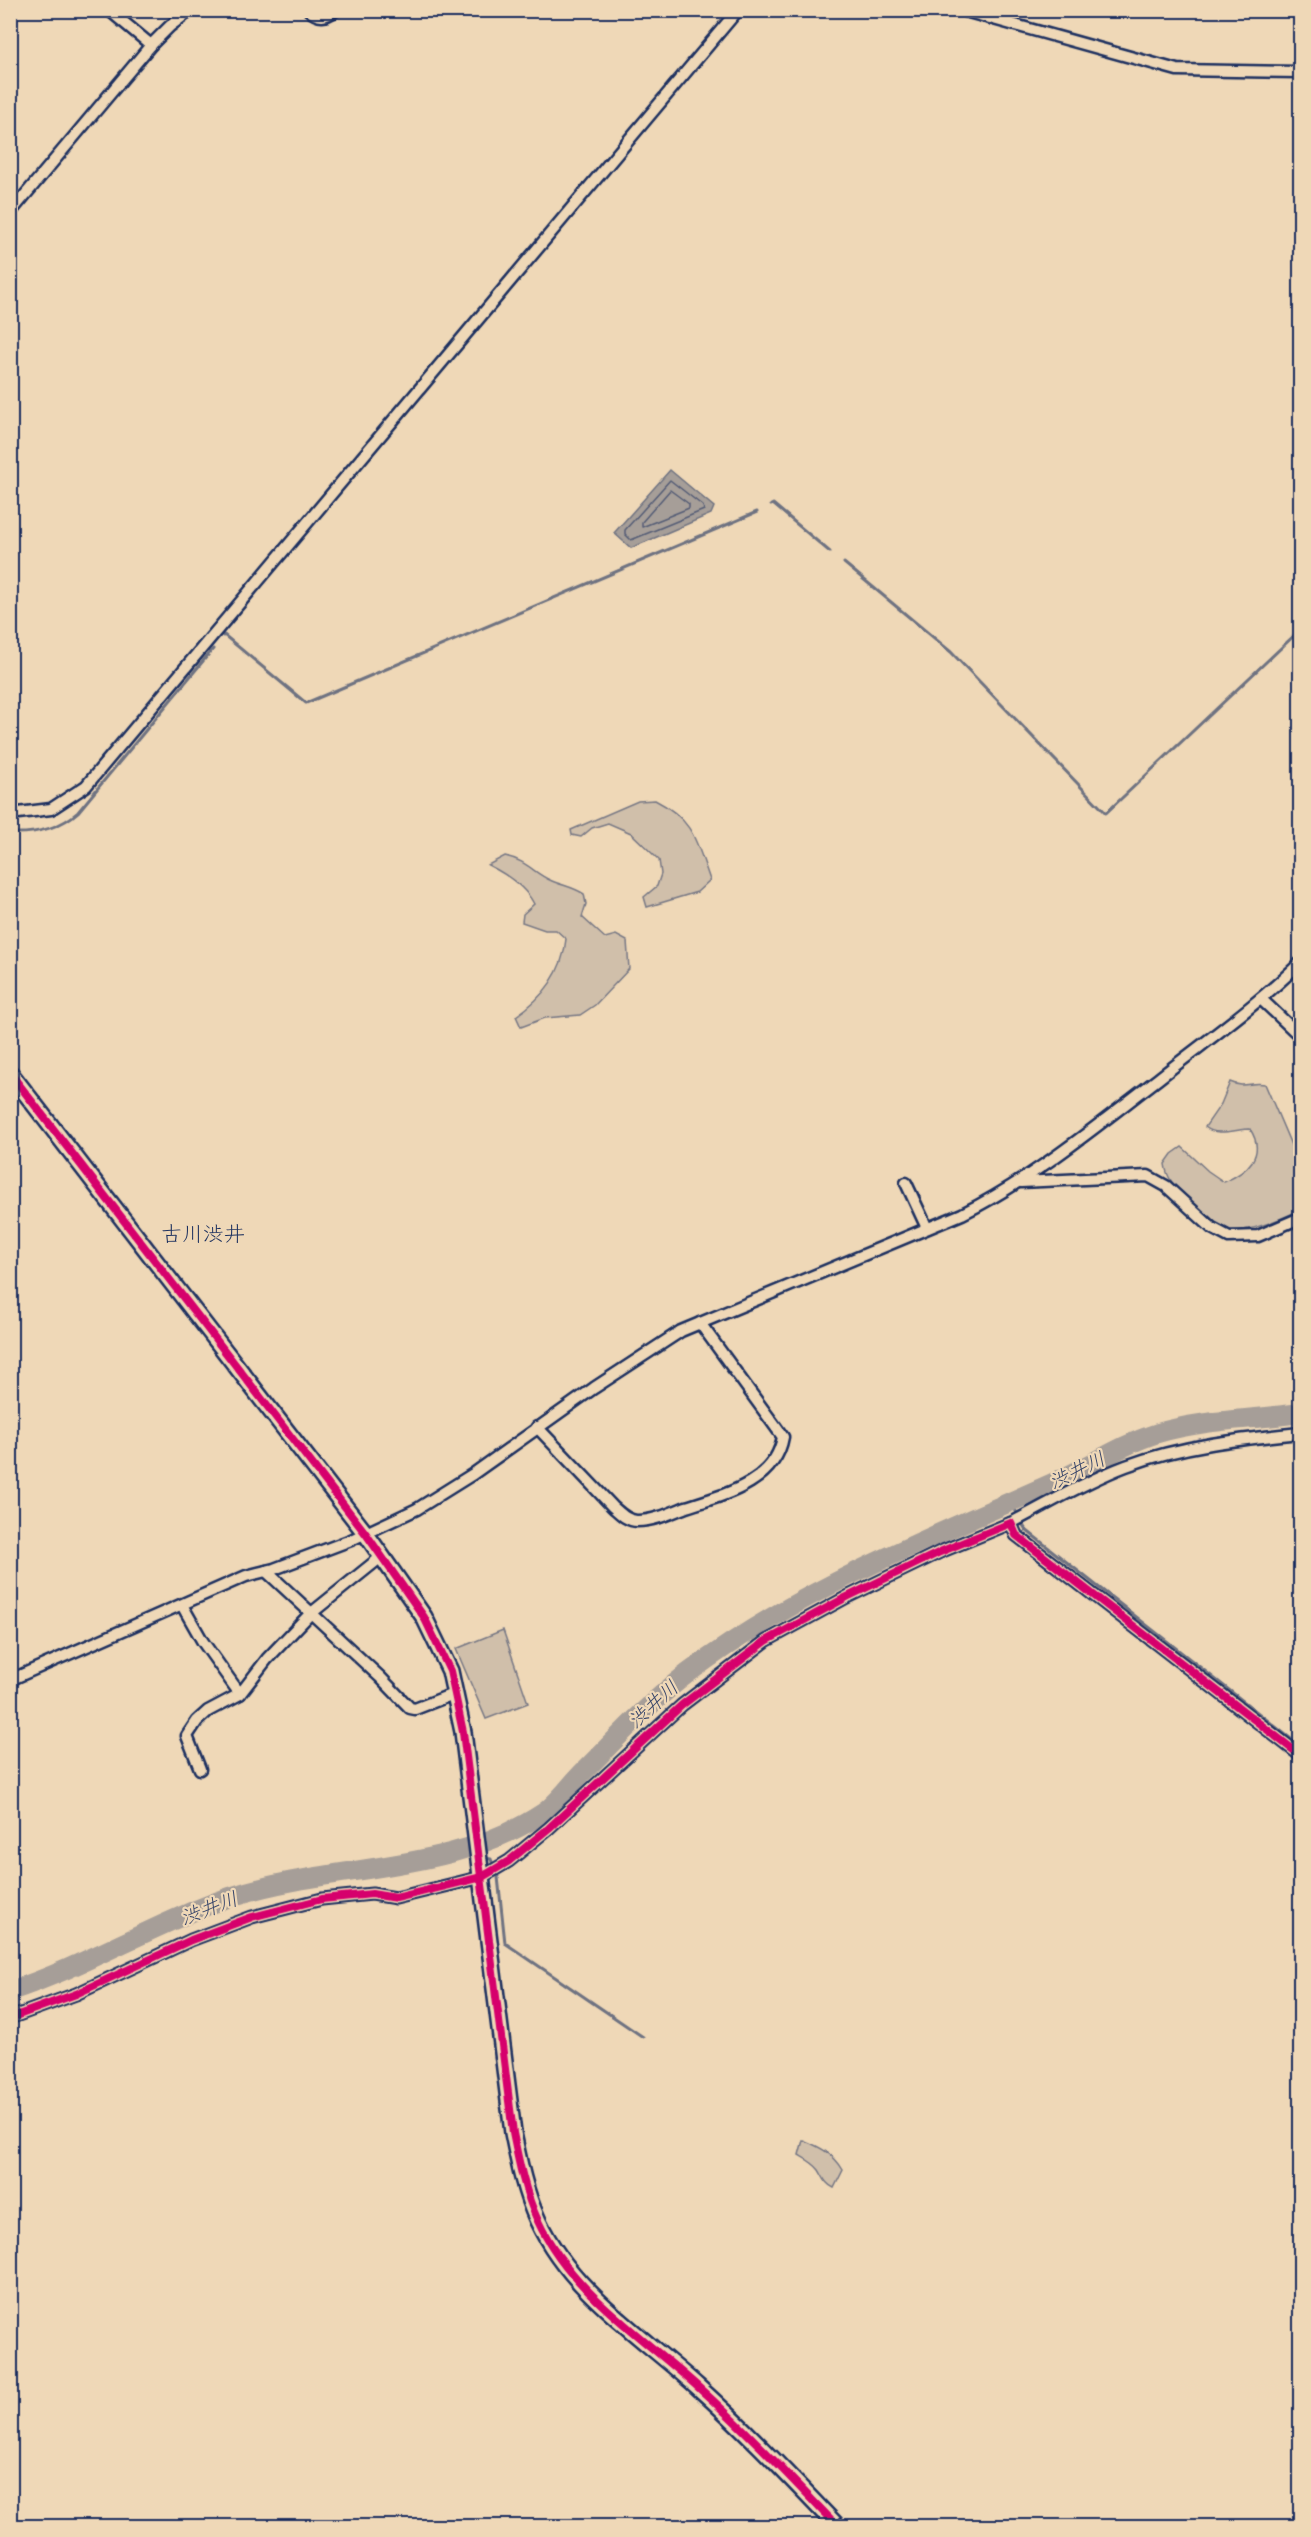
<svg xmlns="http://www.w3.org/2000/svg" width="1311" height="2537" font-family="Delius,'Klee One',sans-serif">
	<rect width="100%" height="100%" fill="#efd8b7"/>
	<filter id="ink" filterUnits="userSpaceOnUse"><feTurbulence type="fractalNoise" baseFrequency=".0167" numOctaves="2"/><feDisplacementMap in="SourceGraphic" scale="12" xChannelSelector="R" yChannelSelector="G"/><feConvolveMatrix kernelMatrix="1 2 1 2 8 2 1 2 1" color-interpolation-filters="sRGB"/></filter>
	<g filter="url(#ink)">
		<!-- green -->
		<g fill="#d0bfaa" stroke="#767784" stroke-width="1.5">
			<path d="M655,800C694,820 696,841 710,880L697,892L647,907L644,897L657,886L661,874L659,860L631,833L608,823L592,828L581,837L572,835L571,830L638,801Z"/>
			<path d="M505,856C528,861 533,873 552,881C564,886 573,887 584,894L586,904L582,917L605,938L616,935L627,941L629,969L595,1005L580,1015L545,1018L521,1027L516,1016C543,998 563,972 566,939L556,930H545L522,922L523,914L534,904C525,886 506,874 488,865Z"/>
			<path d="M1230,1082C1245,1089 1251,1081 1265,1084L1300,1166V1210C1283,1218 1242,1237 1224,1228C1210,1221 1197,1209 1187,1198C1176,1187 1167,1180 1165,1164L1172,1154L1182,1147L1208,1171L1224,1182C1247,1172 1267,1155 1250,1129C1236,1129 1217,1137 1205,1127L1221,1104Z"/>
			<polygon points="503,1630 528,1703 486,1719 456,1649"/>
			<path d="M803,2140C820,2147 834,2154 843,2170L834,2188C825,2184 824,2178 819,2170C814,2163 806,2159 799,2155Z"/>
		</g>
		<!-- water -->
		<polygon fill="#a69e98" stroke="#6e7281" stroke-width="1.5" points="670,470 714,507 711,514 631,548 614,533"/>
		<g fill="none" stroke-linecap="round" stroke-linejoin="round">
			<!-- shore -->
			<g stroke="#535b75" stroke-width="1.5">
				<polygon points="670,480 703,506 704,510 631,540 625,534 625,530"/>
				<polygon points="670,490 689,504 689,508 642,527 642,522"/>
			</g>
			<!-- stream -->
			<g stroke="#6e7281" stroke-width="3">
				<polyline points="771,505 773,504 830,552"/>
				<polyline points="844,563 951,652 1106,813 1300,630"/>
				<polyline points="223,636 224,635 306,703 757,512"/>
				<path d="M10,833C36,834 59,829 78,812L213,649"/>
				<polyline points="1010,1501 1017,1513"/>
				<polyline points="1023,1525 1026,1530 1300,1746"/>
				<polyline points="451,1853 474,1857"/>
				<polyline points="484,1858 491,1859 493,1865"/>
				<polyline points="498,1877 505,1943 643,2037"/>
			</g>
			<!-- river -->
			<path stroke="#a69e98" stroke-width="20" d="M10,1991C86,1966 155,1923 230,1897C332,1863 450,1875 543,1813C558,1803 570,1785 583,1772C618,1737 650,1702 688,1673C799,1589 928,1539 1053,1483C1089,1467 1120,1445 1158,1433C1204,1419 1253,1420 1300,1413"/>
			<!-- street casing -->
			<g stroke="#1b2f5e" stroke-width="15">
				<g id="street">
					<polyline points="109,10 151,45"/>
					<path d="M309,10C319,19 326,17 336,10"/>
					<polyline points="961,10 1177,70 1300,72"/>
					<polyline points="10,213 151,45 170,26 191,10"/>
					<polyline points="10,814 51,809 86,786 738,10"/>
					<polyline points="1261,999 1300,1036"/>
					<polyline points="1021,1182 1148,1176 1166,1186 1212,1228 1229,1237 1258,1236 1300,1218"/>
					<polyline points="906,1183 927,1228"/>
					<path d="M537,1427L613,1507C620,1513 627,1521 637,1521C654,1521 671,1513 686,1507C724,1495 775,1483 783,1437L700,1323"/>
					<path d="M1011,1523C1048,1504 1086,1481 1126,1466C1182,1445 1241,1439 1300,1433"/>
					<polyline points="266,1571 380,1677 410,1708 415,1709 456,1693"/>
					<polyline points="182,1605 203,1642 240,1694"/>
					<path d="M10,1680L246,1576L274,1569L351,1540L417,1509L473,1474L594,1388L681,1331L962,1214C1034,1178 1095,1127 1158,1079C1206,1041 1256,1006 1300,963"/>
					<polyline points="200,1769 187,1736 197,1721 208,1711 240,1694 267,1659 309,1615 381,1557"/>
					<polyline points="10,2018 76,1994 191,1940 252,1917 322,1899 372,1894 396,1898 482,1877 509,1861 549,1828 682,1705 766,1641 847,1597 940,1552 1011,1523 1016,1535 1300,1755"/>
				</g>
			</g>
			<!-- secondary casing -->
			<g stroke="#1b2f5e" stroke-width="20">
				<path id="secondary" d="M10,1073L366,1534L424,1617L450,1671L463,1732L513,2133C519,2163 525,2193 538,2221C571,2292 642,2336 698,2387C747,2431 792,2479 837,2526"/>
			</g>
			<!-- street -->
			<use href="#street" stroke="#efd8b7" stroke-width="10"/>
			<!-- secondary -->
			<use href="#secondary" stroke="#efd8b7" stroke-width="15"/>
			<!-- cycleway casing -->
			<g stroke="#efd8b7" stroke-width="11">
				<g id="cycleway">
					<path d="M10,1073L366,1534L424,1617L450,1671L463,1732L513,2133C519,2163 525,2193 538,2221C571,2292 642,2336 698,2387C747,2431 792,2479 837,2526"/>
					<polyline points="10,2018 76,1994 191,1940 252,1917 322,1899 372,1894 396,1898 482,1877 509,1861 549,1828 682,1705 766,1641 847,1597 940,1552 1011,1523 1016,1535 1300,1755"/>
				</g>
			</g>
			<!-- cycleway -->
			<use href="#cycleway" stroke="#d6006c" stroke-width="8"/>
		</g>
	</g>
	<g text-anchor="middle" stroke-width="4.5" stroke-linejoin="round" paint-order="stroke">
		<!-- water labels -->
		<g font-size="20" font-style="italic" fill="#37456a" stroke="#efd8b7">
			<text transform="translate(1077 1470) rotate(-26)" y="7">渋井川</text>
			<text transform="translate(653 1704) rotate(-42)" y="7">渋井川</text>
			<text transform="translate(209 1908) rotate(-21)" y="7">渋井川</text>
		</g>
		<!-- quarter labels -->
		<g font-size="21" fill="#1b2f5e" stroke="#efd8b7">
			<text x="203" y="1241">古川渋井</text>
		</g>
	</g>
	<!-- margin -->
	<rect width="1311" height="2537" fill="none" stroke="#efd8b7" stroke-width="36"/>
	<rect x="18" y="18" width="1275" height="2501" fill="none" stroke="#1b2f5e" stroke-width="2" filter="url(#ink)"/>
</svg>
